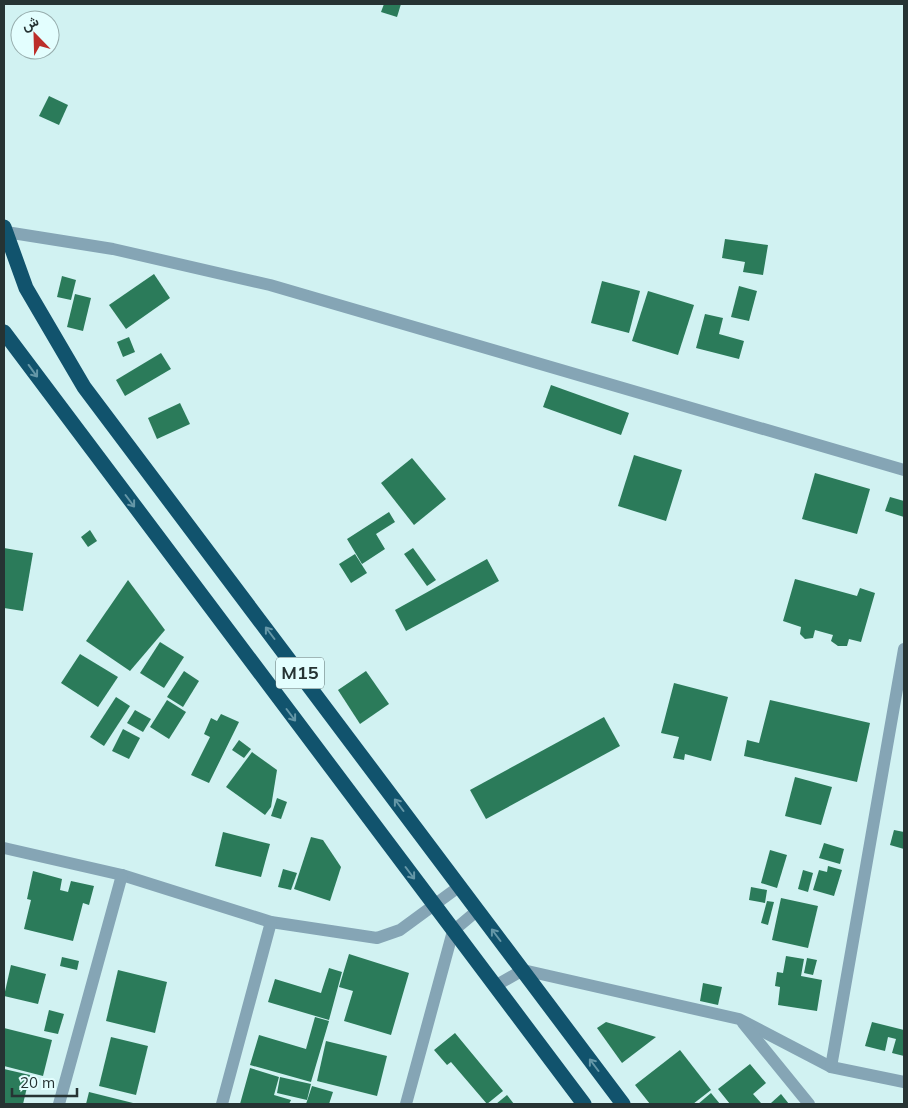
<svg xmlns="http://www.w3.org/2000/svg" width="908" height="1108" font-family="Mulish,Vazirmatn,sans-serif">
	<rect width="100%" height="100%" fill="#d1f2f2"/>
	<!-- building -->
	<g fill="#2b7b5a">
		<polygon points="384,4 401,4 397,17 381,12"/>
		<polygon points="49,96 68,105 59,125 39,116"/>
		<polygon points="725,239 768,245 763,275 743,272 745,262 722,258"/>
		<polygon points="154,274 170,298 126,329 109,305"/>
		<polygon points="62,276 76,280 71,300 57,297"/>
		<polygon points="602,281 640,291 629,333 591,323"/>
		<polygon points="739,286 757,291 749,321 731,317"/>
		<polygon points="648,291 694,305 678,355 632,341"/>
		<polygon points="75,294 91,298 83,331 67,327"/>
		<polygon points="705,314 723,318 719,334 744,341 739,359 696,348"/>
		<polygon points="129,337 135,352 123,357 117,342"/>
		<polygon points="161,353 171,369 125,396 116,380"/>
		<polygon points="551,385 629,413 621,435 543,407"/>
		<polygon points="180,403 190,424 157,439 148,418"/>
		<polygon points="634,455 682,470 666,521 618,506"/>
		<polygon points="412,458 446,499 414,525 381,483"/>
		<polygon points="815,473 870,489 857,534 802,519"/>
		<polygon points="890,497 904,501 904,517 885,511"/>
		<polygon points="389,512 395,522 376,534 385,549 362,564 347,539"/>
		<polygon points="90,530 97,541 88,547 81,537"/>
		<polygon points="4,548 33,553 23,611 4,608"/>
		<polygon points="413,548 436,580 427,586 404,554"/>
		<polygon points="355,554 367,573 351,583 339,564"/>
		<polygon points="487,559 499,581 406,631 395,610"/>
		<polygon points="795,579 857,596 860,588 875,593 861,642 849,639 847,646 838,646 831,641 833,635 815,630 813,638 805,639 800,634 801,627 783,621"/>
		<polygon points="128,580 165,630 130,671 86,641"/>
		<polygon points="160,642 184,657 164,688 140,673"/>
		<polygon points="80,654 118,677 98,707 61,683"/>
		<polygon points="184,671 199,681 183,707 167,697"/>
		<polygon points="366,671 389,704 360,724 338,690"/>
		<polygon points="674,683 728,697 711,761 685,754 684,760 673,758 679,737 661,733"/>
		<polygon points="116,697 130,706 104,746 90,737"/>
		<polygon points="167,700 186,712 169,739 150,727"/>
		<polygon points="770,700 870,723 857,782 744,756 747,740 759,743"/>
		<polygon points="135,710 151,719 143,732 127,723"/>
		<polygon points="221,714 239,722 209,783 191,775 210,737 204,734 211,718 217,721"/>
		<polygon points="604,717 620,746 486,819 470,790"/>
		<polygon points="123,729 140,738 129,759 112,751"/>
		<polygon points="239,740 251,749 244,758 232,750"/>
		<polygon points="252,752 277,770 271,807 265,815 226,787"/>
		<polygon points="795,777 832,787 821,825 785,816"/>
		<polygon points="277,798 287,802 281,819 271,816"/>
		<polygon points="894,830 904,832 904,849 890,845"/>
		<polygon points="223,832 270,844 261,877 215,866"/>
		<polygon points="311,837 323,840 341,867 330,901 294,889"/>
		<polygon points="824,843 844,849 840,864 819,858"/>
		<polygon points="770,850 787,855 777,888 761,883"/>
		<polygon points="828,866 842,870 834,896 813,890 819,870 827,872"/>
		<polygon points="283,869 297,873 291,890 278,887"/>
		<polygon points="803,870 813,873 808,892 798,889"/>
		<polygon points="33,871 62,879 60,890 68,892 71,881 94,886 89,905 83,903 73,941 24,929 31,900 27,899"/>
		<polygon points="751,887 767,890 765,903 749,900"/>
		<polygon points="781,898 818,906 808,948 772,940"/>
		<polygon points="767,901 774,902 768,925 761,923"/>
		<polygon points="349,954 409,973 391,1035 344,1021 353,991 339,987"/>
		<polygon points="786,956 804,959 801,976 822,980 817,1011 778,1005 780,987 775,986 777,972 783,973"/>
		<polygon points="62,957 79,961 77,970 60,966"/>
		<polygon points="807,958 817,960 813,975 804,973"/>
		<polygon points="11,965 46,974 38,1004 4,996"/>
		<polygon points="329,968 342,972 329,1020 268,1002 275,979 321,993"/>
		<polygon points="118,970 167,982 155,1033 106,1021"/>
		<polygon points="703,983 722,987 718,1005 700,1001"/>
		<polygon points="49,1010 64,1014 58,1034 44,1031"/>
		<polygon points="315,1017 329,1021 311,1082 250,1065 259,1035 306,1049"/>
		<polygon points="606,1022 656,1037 622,1063 597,1028"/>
		<polygon points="872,1022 904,1030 904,1056 892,1053 896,1039 888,1037 885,1051 865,1046"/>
		<polygon points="4,1028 52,1040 43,1076 4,1066"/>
		<polygon points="455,1033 503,1091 487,1104 451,1062 447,1065 434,1050"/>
		<polygon points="111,1037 148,1046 136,1095 99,1086"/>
		<polygon points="326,1041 387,1056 377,1096 317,1081"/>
		<polygon points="680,1050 711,1090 693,1104 650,1104 635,1085"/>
		<polygon points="750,1064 766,1083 753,1094 761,1103 730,1104 718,1089"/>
		<polygon points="250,1068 279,1077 274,1095 291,1100 289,1104 240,1104"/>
		<polygon points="4,1069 30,1075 23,1104 4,1104"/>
		<polygon points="280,1077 311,1084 307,1100 277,1093"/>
		<polygon points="312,1086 333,1092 329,1104 306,1104"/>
		<polygon points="89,1092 133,1103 133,1104 86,1104"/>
		<polygon points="711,1093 720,1104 698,1104"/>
		<polygon points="781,1094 789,1104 772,1104 771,1103"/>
		<polygon points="507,1095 514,1104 496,1104"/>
	</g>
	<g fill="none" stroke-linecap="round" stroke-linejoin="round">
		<!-- minor -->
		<g stroke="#85a5b5" stroke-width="12">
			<polyline points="6,232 113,249 270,285 904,470"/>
			<polyline points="4,848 122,875 271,922 377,938 400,930 460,886"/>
			<polyline points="495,986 523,970 739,1019 831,1067 904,1082"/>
			<polyline points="743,1023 809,1104"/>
			<polyline points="831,1067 904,649"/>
			<polyline points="59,1104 122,875"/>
			<polyline points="222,1104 271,922"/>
			<polyline points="406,1104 453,931 478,910"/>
		</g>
		<!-- highway -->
		<g stroke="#11536d" stroke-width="15">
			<polyline points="4,227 26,288 84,387 623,1104"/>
			<polyline points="4,332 584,1104"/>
		</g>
	</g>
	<!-- one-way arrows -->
	<defs><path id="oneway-shaft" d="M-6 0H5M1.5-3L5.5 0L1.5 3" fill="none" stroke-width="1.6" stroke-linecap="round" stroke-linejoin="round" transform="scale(1.25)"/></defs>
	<g stroke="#6597a7">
		<use href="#oneway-shaft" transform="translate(33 371) rotate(54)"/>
		<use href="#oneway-shaft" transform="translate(130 501) rotate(53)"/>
		<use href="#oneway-shaft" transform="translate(270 633) rotate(-127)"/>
		<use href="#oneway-shaft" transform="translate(291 715) rotate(53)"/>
		<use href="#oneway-shaft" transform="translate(399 805) rotate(-127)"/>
		<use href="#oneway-shaft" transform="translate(410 873) rotate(53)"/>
		<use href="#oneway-shaft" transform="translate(496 935) rotate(-127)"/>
		<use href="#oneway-shaft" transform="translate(594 1065) rotate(-127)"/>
	</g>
	<g text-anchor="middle" stroke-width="5" stroke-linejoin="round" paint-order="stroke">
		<!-- shield labels -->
		<rect fill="#e3fefe" stroke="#5f7070" stroke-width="1" x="276" y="657.5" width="48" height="31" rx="4"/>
		<g font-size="18" font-weight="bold" fill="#263333">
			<text x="300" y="679">M15</text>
		</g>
	</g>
	<!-- border -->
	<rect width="908" height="1108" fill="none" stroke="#263333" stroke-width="10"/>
	<!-- north arrow -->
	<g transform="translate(35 35) rotate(337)"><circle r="24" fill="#e3fefe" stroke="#97adad"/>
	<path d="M0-4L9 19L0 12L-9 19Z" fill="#bc2e2a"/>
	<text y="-8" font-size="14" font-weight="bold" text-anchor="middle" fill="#263333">ش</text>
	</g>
	<!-- scale -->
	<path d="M12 1088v8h65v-8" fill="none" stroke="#263333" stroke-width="2.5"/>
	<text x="20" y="1088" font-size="15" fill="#263333" stroke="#e3fefe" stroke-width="4" paint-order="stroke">20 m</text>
</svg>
